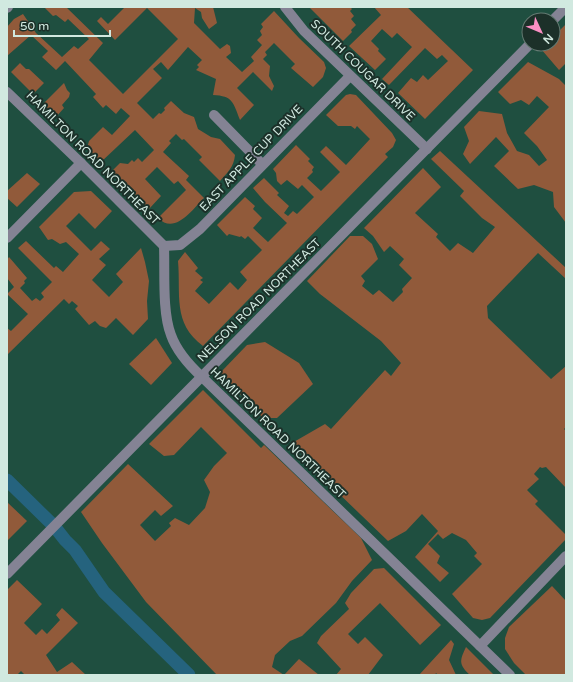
<svg xmlns="http://www.w3.org/2000/svg" width="573" height="682" font-family="'Varela Round',sans-serif">
	<rect width="100%" height="100%" fill="#1f4f40"/>
	<!-- green -->
	<g fill="#915a3a">
		<path d="M44,7H66L103,43L89,60L123,94L178,39L147,8L115,40L97,21L101,17L108,24L125,7H213L217,23L209,29L202,18L201,12L195,8L194,23L220,49L227,44L230,46L231,53L226,57L242,72L254,61L251,57L262,45L257,40L262,35L260,31L263,27L261,24L274,11L299,38L324,62L326,68L323,77L313,87L291,68L295,64L274,43L265,52L267,55L263,59L270,66L269,76L274,86L272,91L253,72L237,88L254,105L240,120C233,102 233,96 213,95L216,79L196,70L199,67L197,65L202,60L188,47L168,70L161,62L153,69L162,78L137,103L153,119L159,113L161,114L165,110L164,108L171,101L184,113L194,117L198,129L211,137L220,139L235,155C234,167 227,173 220,181L199,160L202,157L184,139L182,140L176,134L169,141L171,143L163,152L189,176L186,180L204,198C192,210 175,235 158,218L186,190L178,181L174,184L157,167L145,179L161,196L149,209L112,171L120,163L128,164L132,160L134,162L138,158L142,162L154,150L135,130L101,162L87,148L89,141L103,127L112,135L130,116L121,108L116,114L106,105L103,108L93,97L96,94L65,61L56,70L42,57L48,51L31,35L7,56V27L14,19L23,14L36,33L62,57L74,46L78,49L89,39L68,19L65,22L56,15L53,16Z"/>
		<polygon points="309,7 350,7 352,9 350,11 354,16 351,19 356,25 351,30 352,32 343,41"/>
		<polygon points="374,7 407,7 473,70 425,119 398,93 411,78 417,82 423,75 428,80 448,61 442,55 437,59 425,48 389,85 382,79 412,47 397,33 392,38 382,29 371,41 379,49 378,51 386,59 375,70 349,46 381,15"/>
		<polygon points="566,24 566,63 559,70 541,49 546,44 553,44 553,37"/>
		<polygon points="528,62 559,79 566,86 566,223 554,207 553,192 534,185 518,189 494,166 509,151 496,137 470,164 463,154 469,141 464,127 479,111 502,114 507,133 517,151 529,155 539,166 547,160 537,146 524,133 549,107 537,96 529,105 521,100 510,104 498,92"/>
		<polygon points="20,63 26,69 29,69 44,83 33,94 11,72"/>
		<polygon points="64,83 67,90 70,93 69,97 62,105 64,108 56,117 43,104"/>
		<path d="M350,94L356,95L392,133L396,140L393,147L385,154L388,157L203,346C172,323 181,294 178,261L185,252L198,268L195,271L203,278L200,280L203,282L195,291L209,304L230,282L238,290L247,280L240,272L262,250L248,236L245,239L241,236L240,237L229,234L227,236L217,225L245,197L255,206L253,209L262,218L253,228L268,242L287,223L265,202L253,188L264,178L279,193L277,195L289,206L284,213L288,216L293,211L297,214L314,197L302,185L298,189L287,180L281,185L277,181L276,173L273,169L296,145L310,159L308,161L314,167L312,170L313,172L307,178L321,191L340,172L320,152L326,146L346,165L370,139L357,126L355,129L351,126H338L326,115L346,95Z"/>
		<polygon points="440,151 566,268 566,279 538,253 487,306 488,318 551,379 566,366 566,427 564,429 566,431 566,437 565,438 566,440 566,488 546,467 542,468 540,467 534,474 539,479 527,490 538,501 535,504 566,535 566,539 490,618 482,620 473,618 452,594 482,564 474,556 477,553 466,540 452,533 443,539 438,534 428,544 440,556 437,563 449,573 440,582 415,557 438,531 422,514 406,531 388,541 332,487 292,443 325,424 331,429 385,370 391,376 401,363 381,341 320,294 307,281 350,236 363,236 372,244 378,259 361,276 365,281 362,286 373,295 379,290 393,302 403,292 402,289 412,278 399,265 404,259 390,246 384,252 373,236 364,228 423,168 441,187 415,213 438,234 436,237 450,251 458,243 473,253 495,227 482,218 460,196 464,191 431,159"/>
		<polygon points="27,173 40,184 17,207 7,198 7,191"/>
		<polygon points="91,191 112,211 95,229 79,213 66,226 91,251 101,241 110,249 99,259 106,265 92,280 109,297 123,282 116,274 141,248 145,262 149,281 147,301 148,319 133,335 116,318 106,328 100,326 95,321 89,325 75,309 78,306 72,301 69,304 64,299 7,355 7,328 11,331 28,314 7,294 14,287 7,278 7,260 9,257 27,278 24,281 25,283 20,288 32,301 36,298 40,301 44,297 41,293 52,282 18,248 26,241 54,268 56,266 63,272 79,254 66,242 60,244 52,239 48,240 39,227 74,192"/>
		<polygon points="156,338 172,363 151,385 129,364"/>
		<polygon points="265,342 299,363 313,384 277,418 263,418 220,373 247,345"/>
		<polygon points="203,390 261,448 264,445 361,538 372,560 352,581 336,603 302,636 290,641 275,655 272,667 284,675 299,659 319,675 217,675 146,602 102,543 81,512 128,464 173,506 161,516 155,510 140,525 155,541 171,526 169,523 175,518 189,525 205,508 210,492 204,480 214,466 227,453 201,427 174,455 164,456 149,444"/>
		<polygon points="7,502 27,521 7,541"/>
		<polygon points="384,568 441,625 420,645 380,603 348,634 358,644 365,637 383,655 368,675 336,675 341,669 317,643 321,636 349,609 345,603 351,593 374,569"/>
		<polygon points="17,580 42,604 24,623 36,635 42,629 47,634 60,620 56,615 62,608 78,623 46,655 57,672 72,662 86,675 25,675 21,671 17,675 7,674 7,590"/>
		<polygon points="552,586 566,601 566,675 526,675 514,663 505,649 505,638 509,627"/>
		<polygon points="451,640 454,644 449,660 456,675 438,675 436,673 435,675 419,675"/>
		<path d="M466,647L494,675H470C458,664 460,660 466,647Z"/>
	</g>
	<g fill="none" stroke-linecap="round" stroke-linejoin="round">
		<!-- canal -->
		<polyline stroke="#25637e" stroke-width="13" points="7,480 54,526 65,540 75,550 104,592 189,675"/>
		<!-- minor -->
		<g stroke="#848394" stroke-width="10">
			<polyline points="285,7 304,31 427,149"/>
			<polyline points="7,8 8,7"/>
			<polyline points="553,20 566,7"/>
			<path d="M7,92L81,163L164,246C165,272 162,312 171,335C177,352 189,365 202,377L510,675"/>
			<polyline points="214,115 262,164"/>
			<polyline points="7,238 81,163"/>
			<polyline points="164,246 180,245 200,229 350,76"/>
			<polyline points="7,574 530,44"/>
			<polyline points="480,646 566,556"/>
		</g>
	</g>
	<g text-anchor="middle" stroke-width="4" stroke-linejoin="round" paint-order="stroke">
		<!-- street labels -->
		<g font-size="12" fill="#d1e9e0" stroke="#1c3029">
			<text transform="translate(363 70) rotate(44)" y="4">SOUTH COUGAR DRIVE</text>
			<text transform="translate(93 158) rotate(45)" y="4">HAMILTON ROAD NORTHEAST</text>
			<text transform="translate(251 158) rotate(-46)" y="4">EAST APPLE CUP DRIVE</text>
			<text transform="translate(259 300) rotate(-45)" y="4">NELSON ROAD NORTHEAST</text>
			<text transform="translate(278 433) rotate(44)" y="4">HAMILTON ROAD NORTHEAST</text>
		</g>
	</g>
	<!-- border -->
	<rect width="573" height="682" fill="none" stroke="#d1e9e0" stroke-width="16"/>
	<!-- north arrow -->
	<g transform="translate(541 32) rotate(134)"><circle r="19" fill="#1c3029" stroke="#647a72"/>
	<path d="M0-3L7 15L0 10L-7 15Z" fill="#fb8fc4"/>
	<text y="-6" font-size="11" font-weight="bold" text-anchor="middle" fill="#d1e9e0">N</text>
	</g>
	<!-- scale -->
	<path d="M14 30v6h96v-6" fill="none" stroke="#d1e9e0" stroke-width="2"/>
	<text x="20" y="30" font-size="12" fill="#d1e9e0" stroke="#1c3029" stroke-width="3" paint-order="stroke">50 m</text>
</svg>
